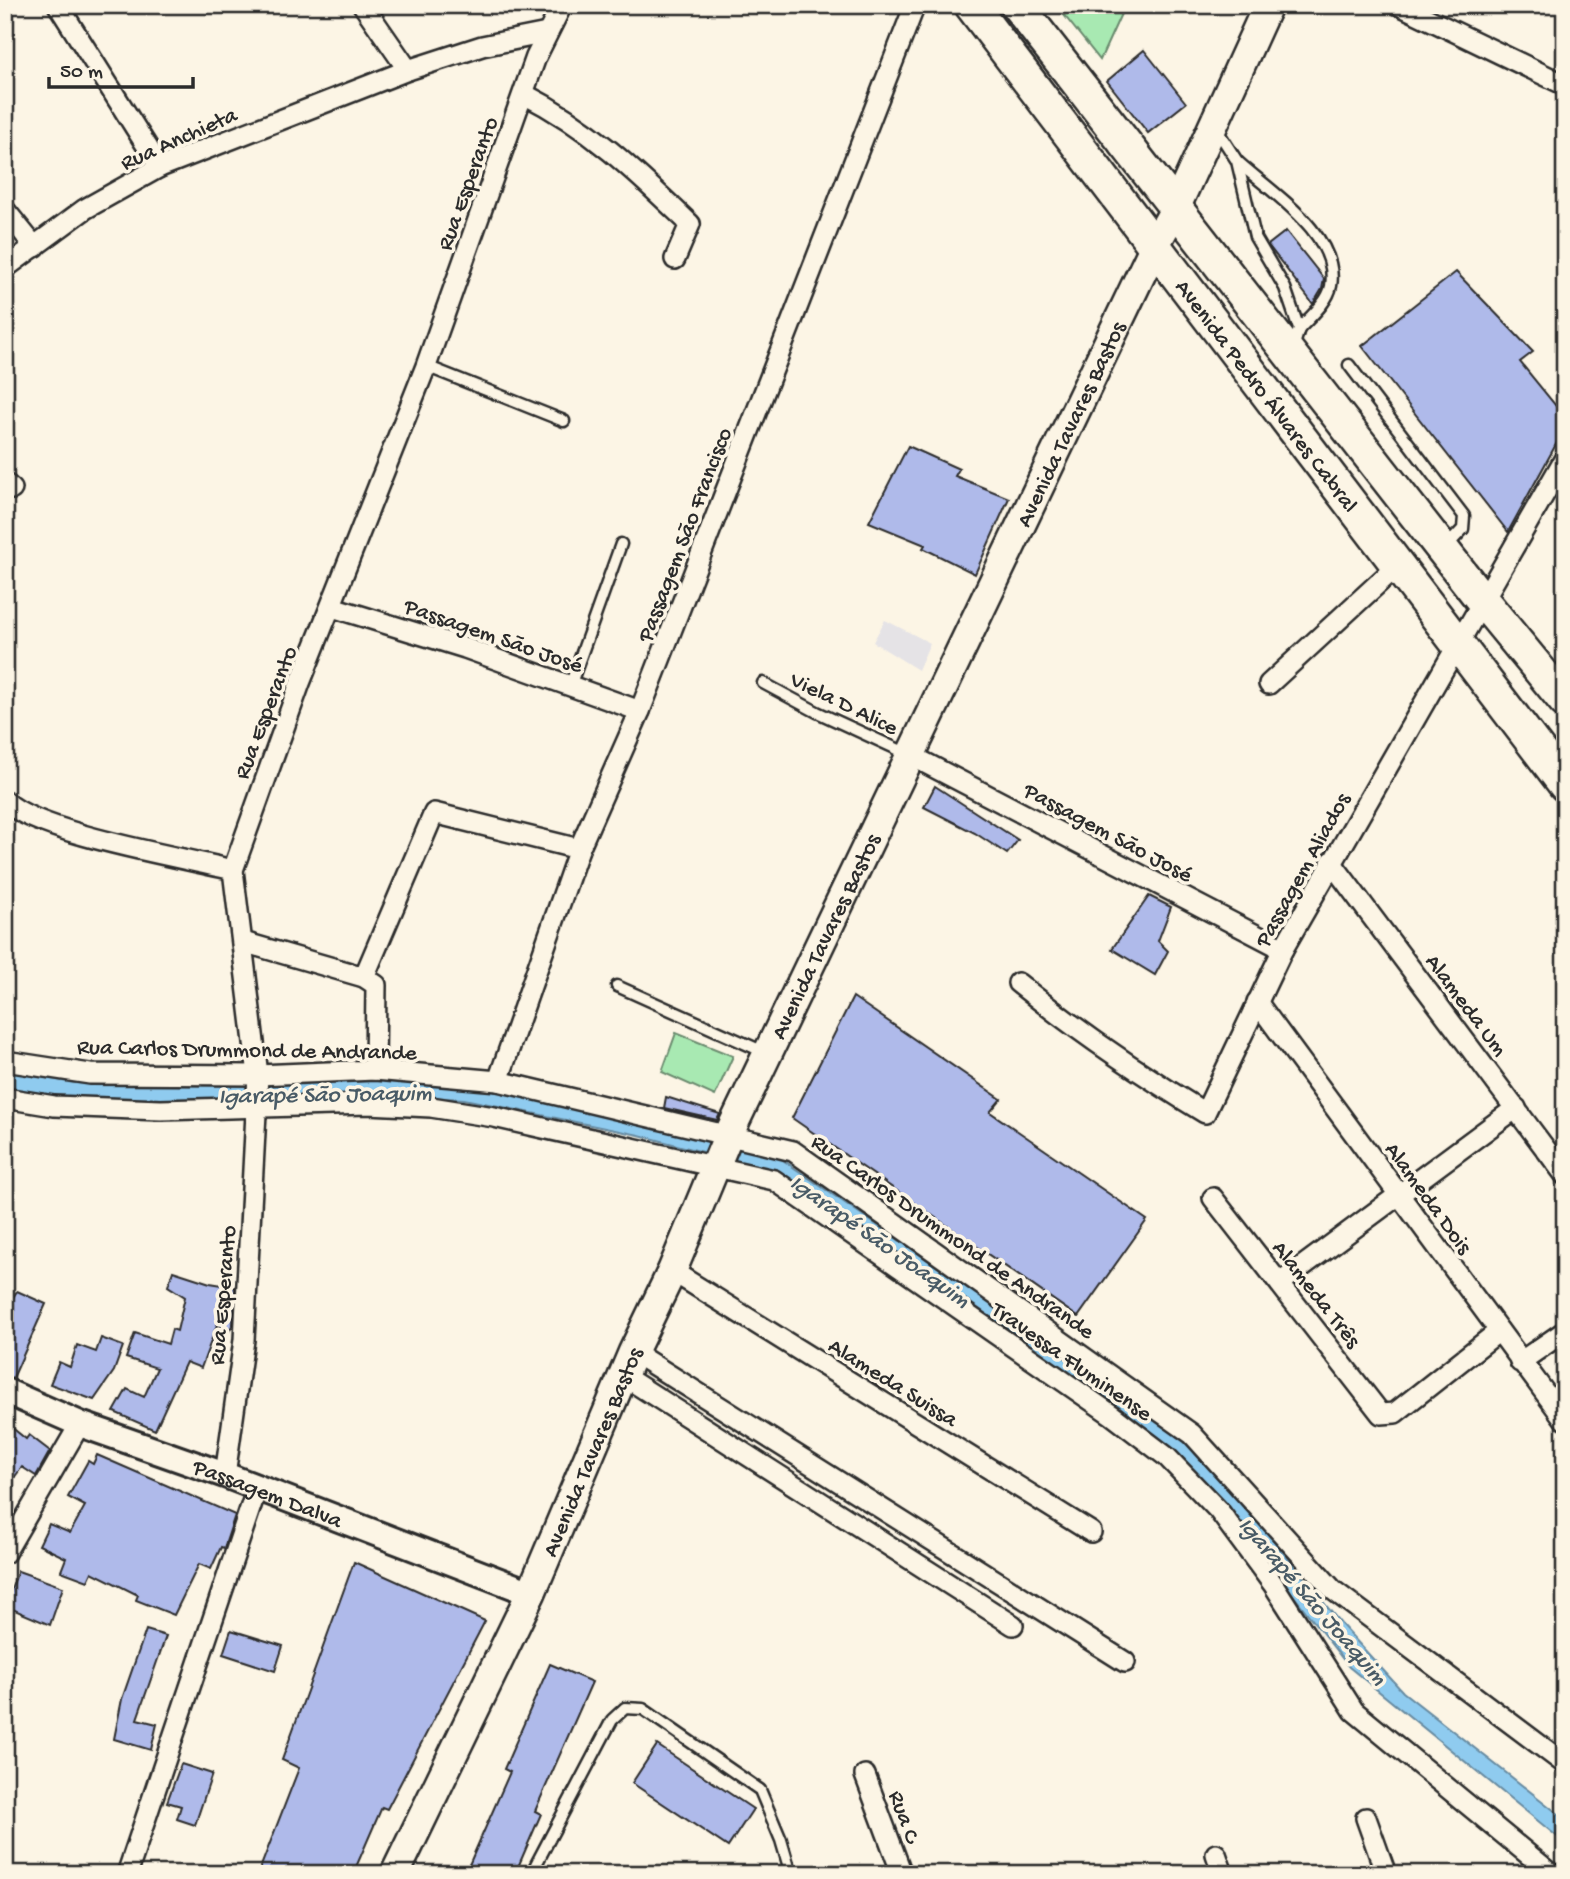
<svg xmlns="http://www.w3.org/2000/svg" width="1570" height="1879" font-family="'Gochi Hand',sans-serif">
	<rect width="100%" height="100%" fill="#fcf5e5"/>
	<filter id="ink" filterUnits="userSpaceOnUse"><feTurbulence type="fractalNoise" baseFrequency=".0143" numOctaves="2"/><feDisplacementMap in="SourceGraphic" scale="14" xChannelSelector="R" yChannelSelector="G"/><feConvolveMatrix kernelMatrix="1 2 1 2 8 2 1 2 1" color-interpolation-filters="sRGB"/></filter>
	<g filter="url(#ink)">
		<!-- built -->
		<polygon fill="#e5e3e6" points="885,620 930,643 918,670 873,642"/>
		<!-- green -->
		<g fill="#a8e9b2" stroke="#6a8a6e" stroke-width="2">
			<polygon points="1056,5 1125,5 1100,60"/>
			<polygon points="676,1033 733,1056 715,1096 662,1072"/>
		</g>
		<!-- water -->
		<polygon fill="#8fcbef" stroke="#678ba1" stroke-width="2" points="5,1071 74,1083 119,1085 365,1078 492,1085 777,1156 1198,1447 1341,1624 1403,1692 1565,1819 1565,1843 1349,1667 1221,1502 771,1170 639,1135 464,1099 372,1094 174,1103 62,1097 5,1089"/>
		<!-- building -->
		<g fill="#afbaea" stroke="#2b2b2b" stroke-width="2">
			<polygon points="1144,50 1186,103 1148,133 1107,81"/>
			<polygon points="1286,231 1324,279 1322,289 1313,304 1268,245"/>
			<polygon points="1456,272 1533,352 1520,362 1565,417 1565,428 1508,532 1362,346"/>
			<polygon points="908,446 959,469 955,476 1009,498 975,574 923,548 925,545 869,522"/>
			<polygon points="935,786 1018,840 1007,854 975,833 924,807"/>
			<polygon points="1149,896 1171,907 1158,941 1168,951 1155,975 1112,949"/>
			<polygon points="853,997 1001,1099 990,1112 1147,1220 1078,1317 792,1118"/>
			<polygon points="666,1097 720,1114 717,1120 664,1108"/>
			<polygon points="173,1271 210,1283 235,1287 233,1324 229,1331 217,1325 201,1368 186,1362 155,1430 114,1412 127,1389 144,1397 157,1368 126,1358 135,1333 168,1344 172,1329 177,1331 185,1297 168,1286"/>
			<polygon points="17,1291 46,1304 13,1378 5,1376 5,1296 12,1299"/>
			<polygon points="101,1338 123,1346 114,1371 94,1400 50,1384 59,1362 70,1367 77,1345 96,1352"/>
			<polygon points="5,1422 26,1439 29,1435 50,1451 36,1476 22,1467 5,1490"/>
			<polygon points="97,1455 235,1515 224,1548 221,1547 211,1569 199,1564 174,1615 136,1600 138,1595 92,1572 88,1581 61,1571 66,1558 39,1545 49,1524 70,1533 85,1506 68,1497 88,1461 93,1464"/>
			<polygon points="354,1562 485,1621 387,1809 382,1807 353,1874 258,1874 299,1768 282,1760"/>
			<polygon points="18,1571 63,1587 50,1625 5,1606"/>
			<polygon points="146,1630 166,1636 137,1719 157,1724 151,1750 114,1739 122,1699"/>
			<polygon points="231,1630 283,1646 275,1671 223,1654"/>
			<polygon points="550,1664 592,1682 535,1811 541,1814 515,1874 465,1874 510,1772 504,1769"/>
			<polygon points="657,1745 753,1809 728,1847 632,1783"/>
			<polygon points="181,1764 212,1774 195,1825 177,1819 181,1806 167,1802"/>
		</g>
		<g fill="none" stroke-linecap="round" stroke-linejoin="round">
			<!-- service casing -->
			<g stroke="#2b2b2b" stroke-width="15">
				<g id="service">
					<polyline points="1217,130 1237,161 1255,237 1285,288 1299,329 1293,348"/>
					<path d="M1238,162C1271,192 1340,235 1331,286C1328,302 1310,317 1299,329"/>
					<polyline points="1349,365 1464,516 1463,529 1446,547"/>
					<polyline points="426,366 564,421"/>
					<polyline points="763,683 817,712 908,754"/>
					<polyline points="570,686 621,544"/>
					<polyline points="617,986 764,1052"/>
					<polyline points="531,1874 612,1720 625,1708 643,1709 760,1790 781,1840 791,1874"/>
				</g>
			</g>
			<!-- minor casing -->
			<g stroke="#2b2b2b" stroke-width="24">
				<g id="minor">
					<polyline points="58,5 160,167"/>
					<polyline points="363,5 408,70"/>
					<polyline points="1399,5 1565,85"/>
					<path d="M524,94C591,128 637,173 690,224L675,259"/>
					<polyline points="5,210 35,247"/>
					<polyline points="5,268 85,209 160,167 408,70 482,46 547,33"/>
					<polyline points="5,483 12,489"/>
					<polyline points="332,607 465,648 640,711"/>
					<polyline points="1269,684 1397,566"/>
					<polyline points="912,756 1283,949"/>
					<path d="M5,801C40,834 181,857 233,870"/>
					<polyline points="1331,862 1565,1175"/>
					<polyline points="243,942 364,977 376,985 375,1070"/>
					<polyline points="364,977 434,813 579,849"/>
					<path d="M1018,983C1077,1031 1139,1073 1205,1113L1283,949L1565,458"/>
					<polyline points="1257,1002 1565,1420"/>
					<polyline points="5,1061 90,1074 258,1075 375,1070 498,1081 793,1151 1192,1434 1333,1590 1565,1764"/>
					<polyline points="498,1081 579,849 640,711 915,5"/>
					<polyline points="5,1098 54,1106 161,1110 368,1104 431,1107 494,1117 774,1180 1112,1415 1167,1457 1219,1511 1273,1584 1354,1711 1552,1874"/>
					<polyline points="1213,1198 1381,1414 1395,1413 1499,1331"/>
					<polyline points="672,1271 1091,1532"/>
					<polyline points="1280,1283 1516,1108"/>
					<polyline points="633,1352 1125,1662"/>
					<polyline points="1520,1362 1565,1331"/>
					<polyline points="622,1375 1013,1625"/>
					<polyline points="225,1475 244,1340 258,1075 233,870 300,683 426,366 536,57 562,5"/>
					<polyline points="5,1553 80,1424"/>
					<polyline points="865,1775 902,1874"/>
					<polyline points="1366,1818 1386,1874"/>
					<polyline points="1216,1854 1223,1874"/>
					<polyline points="127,1874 257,1488"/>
				</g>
			</g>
			<!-- tertiary casing -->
			<g stroke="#2b2b2b" stroke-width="30">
				<g id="tertiary">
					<path id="s1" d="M5,1391L80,1424L225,1475L531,1593"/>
				</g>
			</g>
			<!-- secondary casing -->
			<g stroke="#2b2b2b" stroke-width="33">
				<g id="secondary">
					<path id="s2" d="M395,1874L531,1593L633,1352L672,1271L728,1136L1155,245L1176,207L1268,5"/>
				</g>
			</g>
			<!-- primary casing -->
			<g stroke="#2b2b2b" stroke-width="37">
				<g id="primary">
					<path id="s3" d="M971,5L1565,785"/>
					<polyline points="1017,5 1482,600 1565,701"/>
				</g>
			</g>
			<!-- service -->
			<use href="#service" stroke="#fcf5e5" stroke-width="10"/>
			<!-- minor -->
			<use href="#minor" stroke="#fcf5e5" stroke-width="19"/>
			<!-- tertiary -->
			<use href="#tertiary" stroke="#fcf5e5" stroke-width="24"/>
			<!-- secondary -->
			<use href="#secondary" stroke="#fcf5e5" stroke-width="28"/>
			<!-- primary -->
			<use href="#primary" stroke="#fcf5e5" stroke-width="32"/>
		</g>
	</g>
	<g text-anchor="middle" stroke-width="7" stroke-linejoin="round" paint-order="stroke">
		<!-- street labels -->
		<g font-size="23" fill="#2b2b2b" stroke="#fcf5e5">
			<text transform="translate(178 137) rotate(-24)" y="8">Rua Anchieta</text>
			<text transform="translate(466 183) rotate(-70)" y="8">Rua Esperanto</text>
			<text dy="8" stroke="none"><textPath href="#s3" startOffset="490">Avenida Pedro Álvares Cabral</textPath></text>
			<text dy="8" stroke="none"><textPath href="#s2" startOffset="1600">Avenida Tavares Bastos</textPath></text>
			<text transform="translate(683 534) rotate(-69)" y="8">Passagem São Francisco</text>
			<text transform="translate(494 634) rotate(19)" y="8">Passagem São José</text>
			<text transform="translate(845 702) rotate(26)" y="8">Viela D Alice</text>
			<text transform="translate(264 712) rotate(-69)" y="8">Rua Esperanto</text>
			<text transform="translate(1109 831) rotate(28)" y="8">Passagem São José</text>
			<text transform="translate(1301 869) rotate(-61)" y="8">Passagem Aliados</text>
			<text dy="8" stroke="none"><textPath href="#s2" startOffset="1032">Avenida Tavares Bastos</textPath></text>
			<text transform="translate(1468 1004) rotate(53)" y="8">Alameda Um</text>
			<text transform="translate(247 1048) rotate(1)" y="8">Rua Carlos Drummond de Andrande</text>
			<text transform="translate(1430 1197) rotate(54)" y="8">Alameda Dois</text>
			<text transform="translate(954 1235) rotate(35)" y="8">Rua Carlos Drummond de Andrande</text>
			<text transform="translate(1318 1293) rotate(52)" y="8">Alameda Três</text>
			<text transform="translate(221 1295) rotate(-85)" y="8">Rua Esperanto</text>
			<text transform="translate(1073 1360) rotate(35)" y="8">Travessa Fluminense</text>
			<text transform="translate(894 1381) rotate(32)" y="8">Alameda Suissa</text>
			<text dy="8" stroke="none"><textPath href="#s2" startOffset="466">Avenida Tavares Bastos</textPath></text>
			<text dy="8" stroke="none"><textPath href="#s1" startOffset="282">Passagem Dalva</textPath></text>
			<text transform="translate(906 1816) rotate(70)" y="8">Rua C</text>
		</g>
		<!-- water labels -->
		<g font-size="24" font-style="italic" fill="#495b66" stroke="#fcf5e5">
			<text transform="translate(325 1093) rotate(-1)" y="8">Igarapé São Joaquim</text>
			<text transform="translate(881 1240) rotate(35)" y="8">Igarapé São Joaquim</text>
			<text transform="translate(1314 1600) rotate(49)" y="8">Igarapé São Joaquim</text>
		</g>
	</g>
	<!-- margin -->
	<rect width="1570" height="1879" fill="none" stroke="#fcf5e5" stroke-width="28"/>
	<rect x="14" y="14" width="1542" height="1851" fill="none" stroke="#2b2b2b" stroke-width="2.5" filter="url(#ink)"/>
	<!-- scale -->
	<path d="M49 77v10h144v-10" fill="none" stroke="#2b2b2b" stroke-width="3.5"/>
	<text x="60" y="77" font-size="21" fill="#2b2b2b" stroke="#fcf5e5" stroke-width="5" paint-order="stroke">50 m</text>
</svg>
